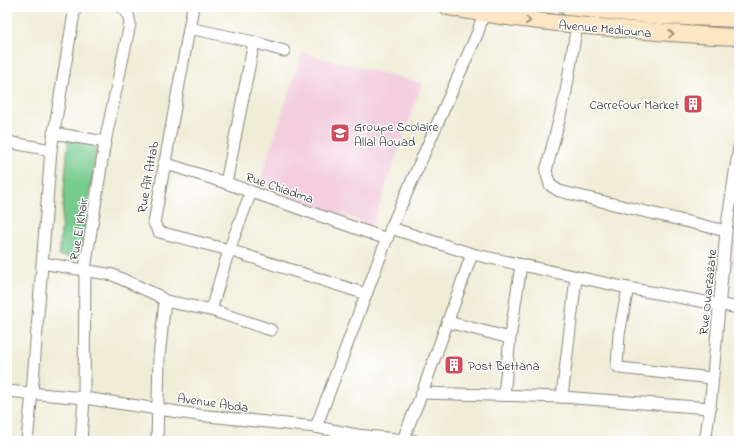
<svg xmlns="http://www.w3.org/2000/svg" width="746" height="448" font-family="'Indie Flower',sans-serif">
	<rect width="100%" height="100%" fill="#fff"/>
	<filter id="ink" filterUnits="userSpaceOnUse"><feTurbulence type="fractalNoise" baseFrequency=".025" numOctaves="2"/><feDisplacementMap in="SourceGraphic" scale="8" xChannelSelector="R" yChannelSelector="G"/><feConvolveMatrix kernelMatrix="1 2 1 2 8 2 1 2 1" color-interpolation-filters="sRGB"/></filter>
	<filter id="wash" filterUnits="userSpaceOnUse"><feTurbulence type="fractalNoise" baseFrequency=".012" numOctaves="4" result="noise"/><feDisplacementMap in="SourceGraphic" scale="16" xChannelSelector="R" yChannelSelector="G"/><feGaussianBlur stdDeviation="0.9" result="paint"/><feColorMatrix in="noise" values="0 0 0 0 0 0 0 0 0 0 0 0 0 0 0 0 0 1.4 0 .05"/><feComposite in="paint" operator="in"/></filter>
	<g filter="url(#wash)">
		<rect width="100%" height="100%" fill="#f0edd7"/>
		<!-- built -->
		<g fill="#f3cfe0">
			<polygon points="302,53 422,83 372,226 259,184"/>
			<polygon points="739,198 739,266 730,265"/>
		</g>
		<!-- green -->
		<polygon fill="#77cb8e" stroke="#4a7455" points="68,141 97,141 81,258 59,256"/>
	</g>
	<g filter="url(#ink)">
		<g fill="none" stroke-linecap="round" stroke-linejoin="round">
			<!-- street casing -->
			<g stroke="#86847a" stroke-width="13">
				<g id="street">
					<polyline points="193,7 154,223 159,232 229,250 366,294"/>
					<polyline points="577,25 565,97 546,171 550,185 559,191 726,231"/>
					<polyline points="189,28 254,42 284,51"/>
					<polyline points="53,133 105,142"/>
					<polyline points="7,142 51,150"/>
					<polyline points="164,163 226,183 387,239"/>
					<polyline points="226,183 254,42"/>
					<polyline points="391,228 472,254"/>
					<polyline points="42,263 113,275 157,295 165,301 211,310 271,330"/>
					<polyline points="628,288 619,334 617,366 620,368 712,378"/>
					<polyline points="211,310 229,250 251,192"/>
					<polyline points="448,322 510,338"/>
					<polyline points="7,391 84,398 198,415 316,427 357,435 415,441"/>
					<polyline points="422,393 562,397 710,408"/>
					<polyline points="504,395 510,338 521,265"/>
					<polyline points="562,397 576,278"/>
					<polyline points="316,427 391,228 478,32 485,8"/>
					<polyline points="403,439 422,393 472,254 628,288 739,308"/>
					<polyline points="27,441 32,393 51,150 75,7"/>
					<polyline points="81,441 84,398 85,269 105,142 130,24 128,14 122,7"/>
					<polyline points="157,441 159,357 165,301"/>
					<polyline points="705,441 710,408 726,231 739,147"/>
				</g>
			</g>
			<!-- secondary casing -->
			<g stroke="#86847a" stroke-width="18">
				<g id="secondary">
					<path d="M448,7C491,16 534,21 578,25C632,30 685,35 739,37"/>
					<polyline points="567,7 659,16 739,19"/>
				</g>
			</g>
			<!-- street -->
			<use href="#street" stroke="#fff" stroke-width="11"/>
			<!-- secondary -->
			<use href="#secondary" stroke="#fce6c4" stroke-width="16"/>
		</g>
		<!-- one-way arrows -->
		<defs><path id="oneway-chevron" d="M-2-3.5L2.5 0L-2 3.5" fill="none" stroke-width="1.6" stroke-linecap="round" stroke-linejoin="round"/></defs>
		<g stroke="#978b78">
			<use href="#oneway-chevron" transform="translate(528 21) rotate(7)"/>
			<use href="#oneway-chevron" transform="translate(671 34) rotate(3)"/>
		</g>
	</g>
	<!-- icons -->
	<defs>
		<g id="building-square" transform="scale(1)"><rect x="-9" y="-9" width="18" height="18" rx="4" fill="#d1495b" stroke="#fff"/><path d="M-4-6H4V6H1V3H-1V6H-4ZM-2.5-4.3h1.7v1.8h-1.7ZM.8-4.3h1.7v1.8H.8ZM-2.5-1h1.7V.8h-1.7ZM.8-1h1.7V.8H.8Z" fill="#fff"/></g>
		<g id="school-square" transform="scale(1)"><rect x="-9" y="-9" width="18" height="18" rx="4" fill="#d1495b" stroke="#fff"/><path d="M0-5L7-2L0 1L-7-2ZM-4 1L0 2.5L4 1V4Q0 6-4 4Z" fill="#fff"/></g>
	</defs>
	<g fill-rule="evenodd">
		<use href="#building-square" x="693" y="104"/>
		<use href="#school-square" x="340" y="133"/>
		<use href="#building-square" x="454" y="365"/>
	</g>
	<g text-anchor="middle" stroke-width="3" stroke-linejoin="round" paint-order="stroke">
		<!-- street labels -->
		<g font-size="13" fill="#1c1c1c" stroke="#fff">
			<text transform="translate(605 28) rotate(5)" y="5">Avenue Mediouna</text>
			<text transform="translate(147 177) rotate(-80)" y="5">Rue Aït Attab</text>
			<text transform="translate(280 187) rotate(19)" y="5">Rue Chiadma</text>
			<text transform="translate(78 229) rotate(-81)" y="5">Rue El Khair</text>
			<text transform="translate(707 292) rotate(-84)" y="5">Rue Ouarzazate</text>
			<text transform="translate(213 402) rotate(8)" y="5">Avenue Abda</text>
		</g>
		<!-- poi labels -->
		<g font-size="13" fill="#1c1c1c" stroke="#fff" text-anchor="start">
			<text x="679" y="109" text-anchor="end">Carrefour Market</text>
			<text x="354" y="131">Groupe Scolaire<tspan x="354" dy="15">Allal Aouad</tspan></text>
			<text x="468" y="370">Post Bettana</text>
		</g>
	</g>
	<!-- margin -->
	<rect width="746" height="448" fill="none" stroke="#fff" stroke-width="24"/>
</svg>
